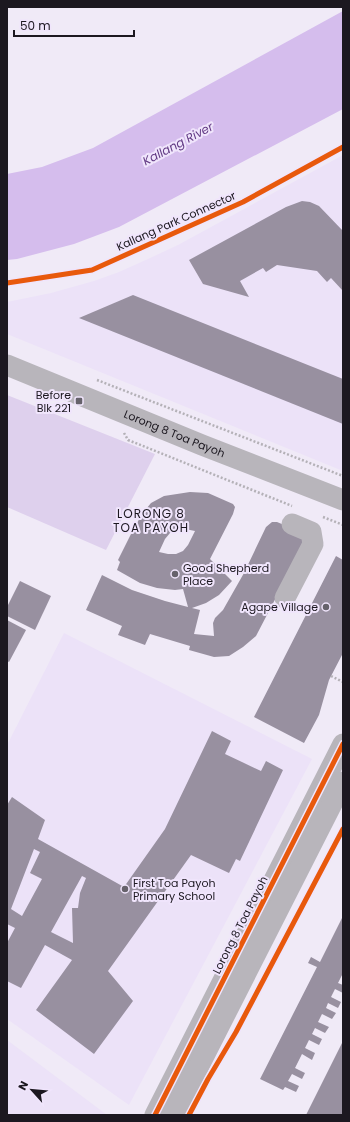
<svg xmlns="http://www.w3.org/2000/svg" width="350" height="1122" font-family="Poppins,sans-serif">
	<rect width="100%" height="100%" fill="#f0eaf7"/>
	<!-- built -->
	<g fill="#ece2f8">
		<polygon points="343,155 343,471 7,334 7,302 51,293 94,281 119,272 148,259 178,245"/>
		<polygon points="64,633 312,759 129,1105 7,1019 7,745"/>
		<polygon points="7,1040 107,1115 7,1115"/>
	</g>
	<!-- green -->
	<polygon fill="#ded0ed" points="7,395 155,454 106,550 7,507"/>
	<!-- water -->
	<polygon fill="#d5bded" points="343,11 343,109 119,227 74,244 17,259 7,260 7,174 42,167 93,148"/>
	<!-- building -->
	<g fill="#9890a0" fill-rule="evenodd">
		<polygon points="302,201 310,202 319,206 343,231 343,291 331,278 327,282 317,271 277,265 266,272 263,268 240,281 249,297 203,284 189,260 286,207"/>
		<polygon points="133,295 343,379 343,424 79,318"/>
		<path d="M190,492L208,493L233,504L235,507L233,514L210,559L232,581L219,595L206,603L192,608L200,610L194,634L214,636L213,623L215,618L223,610L244,573L266,527L272,522H277L301,532L307,538L256,636L243,647L229,656L214,657L189,650L190,646L150,634L145,645L118,635L122,626L86,610L102,575L132,590L165,601L188,607L183,589L175,590L157,588L140,583L117,570L120,562L118,560L131,534L142,514L151,503L164,496ZM185,529L195,531L188,545L183,551L176,554H168L159,552L165,539L170,533L178,530Z"/>
		<polygon points="336,556 343,560 343,653 329,680 319,715 304,743 254,717"/>
		<polygon points="20,581 51,596 35,630 7,616 7,607"/>
		<polygon points="7,620 26,630 9,662 7,661"/>
		<path d="M212,731L231,741L225,754L261,771L266,761L283,770L240,861L236,859L229,873L191,855L108,971L133,1001L94,1054L36,1010L72,960L45,945L21,988L7,981V943L15,928L7,924V816L8,814H7V805L12,797L45,820L38,839L124,887L165,829ZM34,849L40,852L30,873L42,879L22,916L11,909ZM82,876L86,878L80,893L78,908H72L73,943L51,932Z"/>
		<polygon points="343,916 343,973 338,983 343,985 343,993 335,989 331,997 341,1002 338,1008 328,1003 326,1008 336,1013 332,1019 322,1014 318,1022 329,1027 325,1033 315,1028 312,1034 322,1039 319,1045 309,1040 305,1048 315,1053 312,1060 302,1054 295,1068 305,1073 302,1079 292,1074 288,1081 299,1086 296,1092 285,1087 283,1090 260,1079 317,967 308,963 311,957 320,962"/>
		<polygon points="343,1041 343,1115 306,1115"/>
	</g>
	<g fill="none" stroke-linecap="round" stroke-linejoin="round">
		<!-- path -->
		<g stroke="#b4b1b7" stroke-width="2.5" stroke-dasharray="2 2" stroke-linecap="butt">
			<polyline points="97,380 343,476"/>
			<polyline points="124,433 128,440 292,506"/>
			<polyline points="323,517 343,525"/>
			<polyline points="331,676 343,682"/>
		</g>
		<!-- minor -->
		<g stroke="#b8b5bb" stroke-width="21">
			<path id="s1" d="M7,365L202,445L343,500"/>
			<polyline points="285,598 313,544 311,532 292,524"/>
			<polyline points="155,1115 343,744"/>
			<polyline points="174,1115 343,782"/>
		</g>
		<!-- cycleway casing -->
		<g stroke="#f0e5fc" stroke-width="8">
			<g id="cycleway">
				<polyline points="7,283 92,270 243,202 343,147"/>
				<polyline points="155,1115 343,744"/>
				<polyline points="189,1115 208,1079 236,1032 343,829"/>
			</g>
		</g>
		<!-- cycleway -->
		<use href="#cycleway" stroke="#e8590c" stroke-width="5"/>
	</g>
	<!-- markers -->
	<g fill="#66626b" stroke="#f0e5fc" stroke-width="1.5">
		<rect x="75" y="397" width="8" height="8" rx="2"/>
		<circle cx="175" cy="574" r="4"/>
		<circle cx="326" cy="607" r="4"/>
		<circle cx="125" cy="889" r="4"/>
	</g>
	<g text-anchor="middle" stroke-width="4" stroke-linejoin="round" paint-order="stroke">
		<!-- street labels -->
		<g font-size="11" fill="#1c1820" stroke="#f0e5fc">
			<text transform="translate(176 221) rotate(-24)" y="4">Kallang Park Connector</text>
			<text dy="4" stroke="none"><textPath href="#s1" startOffset="181">Lorong 8 Toa Payoh</textPath></text>
			<text transform="translate(240 925) rotate(-63)" y="4">Lorong 8 Toa Payoh</text>
		</g>
		<!-- poi labels -->
		<g font-size="11" fill="#1c1820" stroke="#f0e5fc" text-anchor="end">
			<text x="71" y="399">Before<tspan x="71" dy="13">Blk 221</tspan></text>
			<text x="183" y="572" text-anchor="start">Good Shepherd<tspan x="183" dy="13">Place</tspan></text>
			<text x="318" y="611">Agape Village</text>
			<text x="133" y="887" text-anchor="start">First Toa Payoh<tspan x="133" dy="13">Primary School</tspan></text>
		</g>
		<!-- water labels -->
		<g font-size="12" font-style="italic" fill="#623a84" stroke="#f0e5fc">
			<text transform="translate(178 144) rotate(-28)" y="4">Kallang River</text>
		</g>
		<!-- neighbourhood labels -->
		<g font-size="12" letter-spacing="1" fill="#1c1820" stroke="#f0e5fc">
			<text x="151" y="518">LORONG 8<tspan x="151" dy="14">TOA PAYOH</tspan></text>
		</g>
	</g>
	<!-- border -->
	<rect width="350" height="1122" fill="none" stroke="#1c1820" stroke-width="16"/>
	<!-- north arrow -->
	<g transform="translate(32 1090) rotate(297)" stroke="#f0e5fc" stroke-width="3" paint-order="stroke">
	<path d="M0-3L7 15L0 10L-7 15Z" fill="#1c1820"/>
	<text y="-6" font-size="11" font-weight="bold" text-anchor="middle" fill="#1c1820">N</text>
	</g>
	<!-- scale -->
	<path d="M14 30v6h120v-6" fill="none" stroke="#1c1820" stroke-width="2"/>
	<text x="20" y="30" font-size="12" fill="#1c1820" stroke="#f0e5fc" stroke-width="3" paint-order="stroke">50 m</text>
</svg>
